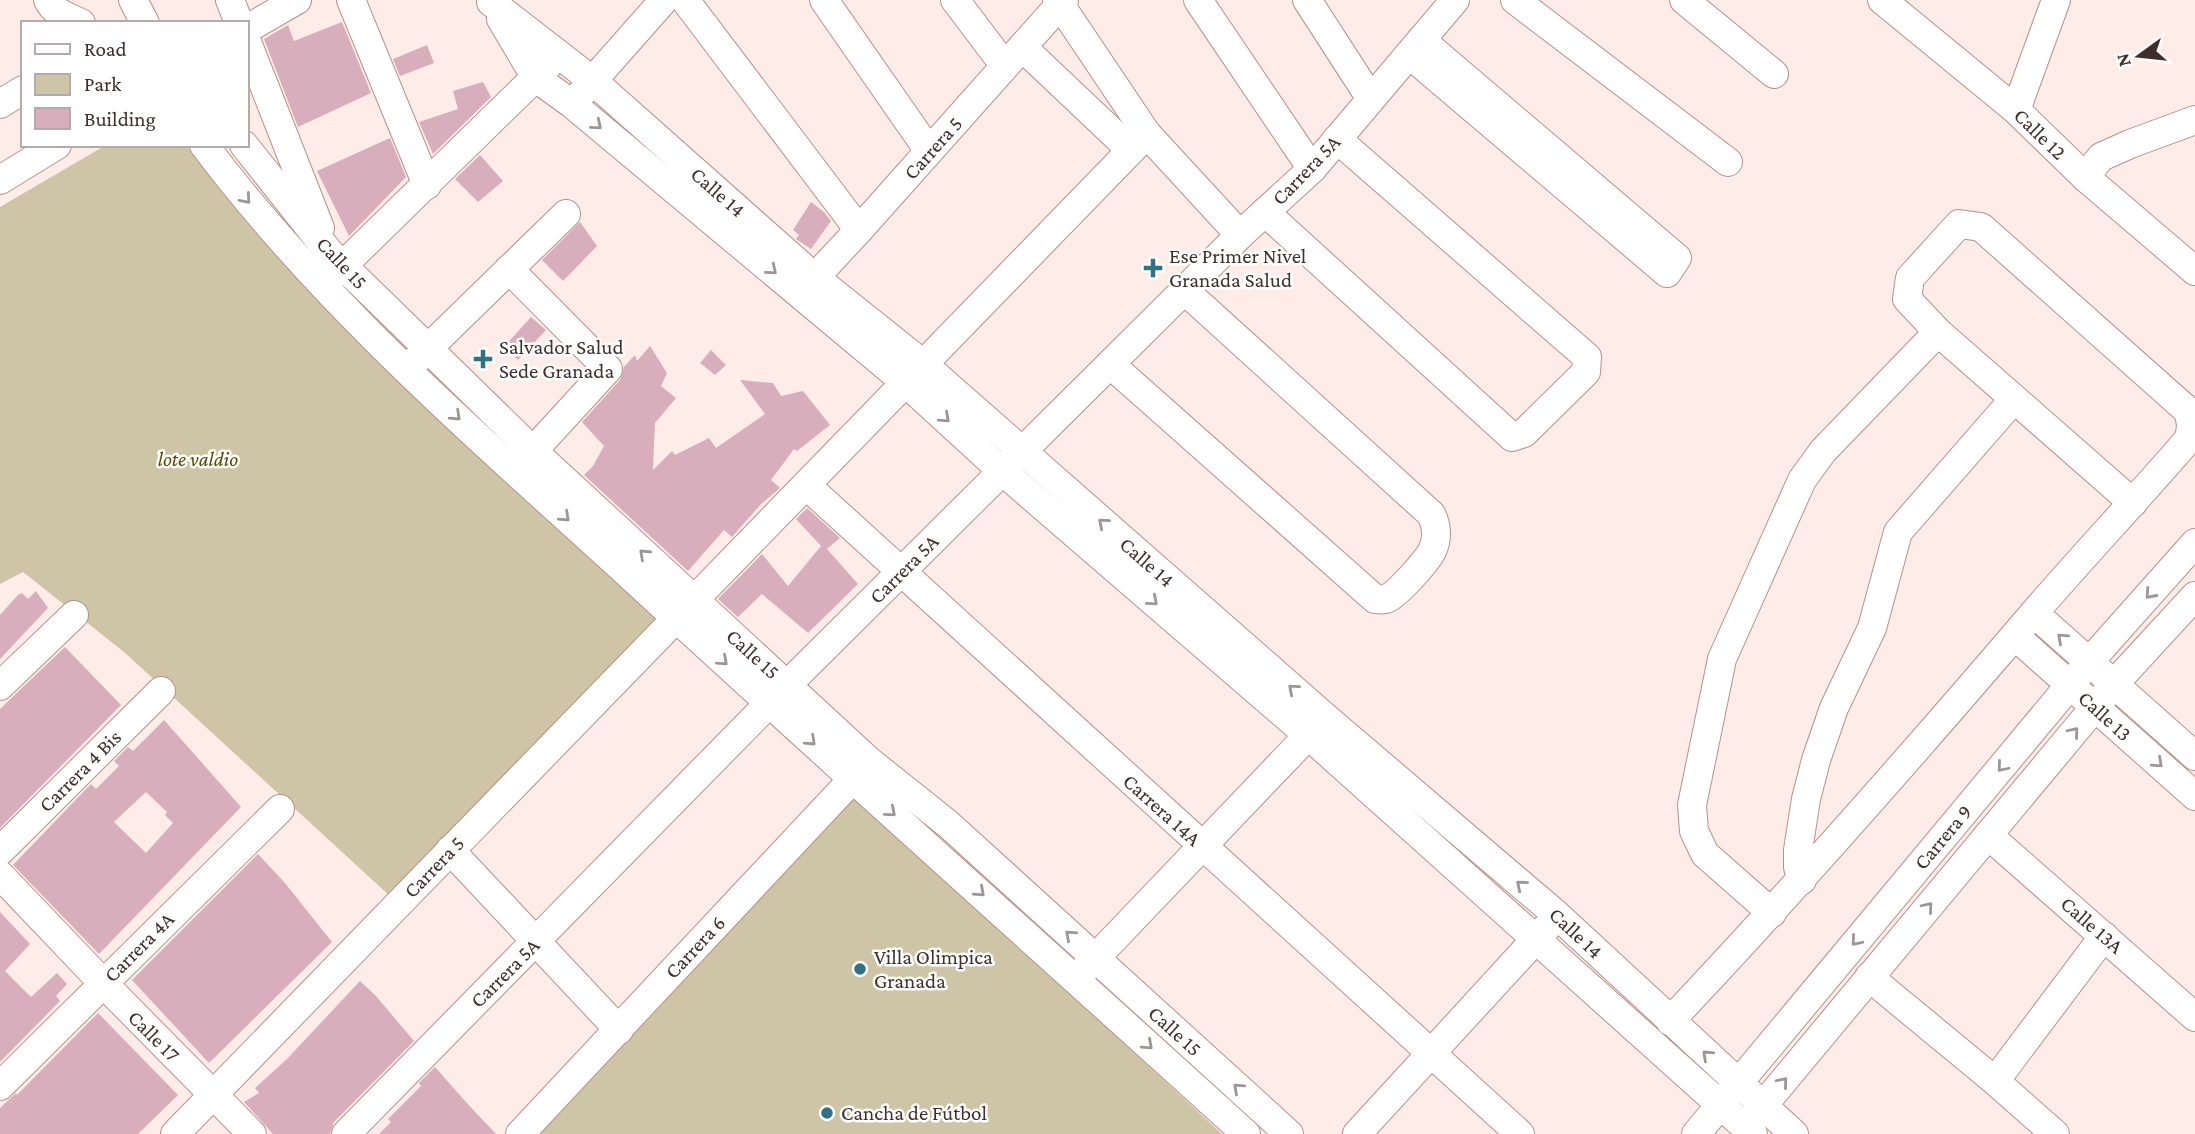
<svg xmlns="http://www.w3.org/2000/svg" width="2195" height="1134" font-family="'Crimson Pro',serif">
	<rect width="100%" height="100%" fill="#feece9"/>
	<!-- green -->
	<g fill="#cdc5a5">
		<polygon points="106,145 187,145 341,322 665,621 391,897 124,652 23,572 0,584 0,207"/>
		<polygon points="856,795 1222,1134 521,1134"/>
	</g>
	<!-- building -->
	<g fill="#d8adbc" fill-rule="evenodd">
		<polygon points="342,22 371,93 298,127 264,39 288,25 294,41"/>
		<polygon points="427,45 434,63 400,76 393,59"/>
		<polygon points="483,82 491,97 433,154 419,122 458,109 453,91"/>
		<polygon points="390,138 406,177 349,236 317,171"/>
		<polygon points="480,155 503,181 478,202 455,179"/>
		<polygon points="811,202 824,212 831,221 811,249 796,239 799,235 793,230"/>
		<polygon points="580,222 597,246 563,281 542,260"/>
		<polygon points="531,317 546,330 518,360 504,347"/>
		<polygon points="650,346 667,373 661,386 676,398 655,423 653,470 672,451 675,455 709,438 716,448 765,414 740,380 773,383 781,396 803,391 830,425 797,451 794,449 771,480 780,488 761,504 732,537 724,530 688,571 584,475 593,466 604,446 582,422 620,380 624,367 635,355 637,361"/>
		<polygon points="711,350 726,365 715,375 700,363"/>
		<polygon points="807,508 840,538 827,549 858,584 808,633 762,594 738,617 718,599 762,554 788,586 821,546 796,519"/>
		<polygon points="36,591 48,608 0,659 0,615 18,595 22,593 28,599"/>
		<polygon points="65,647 121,705 0,828 0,709"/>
		<path d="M164,720L241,807L99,954L13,865L91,784L96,789L119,766L114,761L128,747L133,751ZM146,792L167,812L165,815L173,823L146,853L114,822Z"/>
		<polygon points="258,854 285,883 332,942 209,1063 132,980"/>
		<polygon points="0,912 30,944 5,971 31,997 57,973 67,984 56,996 60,1001 0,1062"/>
		<polygon points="360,981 376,996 414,1041 334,1122 330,1134 273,1134 244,1102 259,1093 255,1088 287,1059"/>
		<polygon points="98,1013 178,1095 138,1134 0,1134 0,1108 16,1093 17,1095"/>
		<polygon points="435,1067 465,1101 496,1134 379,1134 391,1122 388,1119 421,1086 419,1083"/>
	</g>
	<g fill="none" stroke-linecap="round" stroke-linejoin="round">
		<!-- minor casing -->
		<g stroke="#b79089" stroke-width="30">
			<g id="minor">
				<path d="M48,0C54,13 68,17 81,23"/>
				<polyline points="133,0 145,23"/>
				<polyline points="230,0 239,23"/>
				<polyline points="351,0 427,185"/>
				<polyline points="685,0 859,230"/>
				<polyline points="824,0 929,151"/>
				<polyline points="955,0 1005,66"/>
				<polyline points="1057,0 1147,134 1240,235"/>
				<polyline points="1198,0 1312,169"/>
				<polyline points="1307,0 1371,99"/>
				<polyline points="1515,0 1728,162"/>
				<polyline points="1684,0 1774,74"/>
				<polyline points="1882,0 2016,110 2085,177 2195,271"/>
				<polyline points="491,2 593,81 814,277 923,364 1325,717 1557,915 1794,1134"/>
				<polyline points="501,19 536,78 572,104 905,382 1002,471 1308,735 1753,1134"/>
				<polyline points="247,29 297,0"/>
				<polyline points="247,42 320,228"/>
				<polyline points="1022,47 1131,150"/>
				<polyline points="1409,54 1667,273 1677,258 1421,40"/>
				<polyline points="580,95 664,0"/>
				<polyline points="0,104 23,90"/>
				<polyline points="2016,110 2056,0"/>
				<path d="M204,145C322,302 470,430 614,561C823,754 1036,943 1246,1134"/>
				<polyline points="244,145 329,252 533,451 869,761 948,824 1289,1134"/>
				<polyline points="2085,177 2101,157 2130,144 2195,120"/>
				<polyline points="0,180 57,145"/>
				<polyline points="1265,212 1512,437 1524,433 1586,372 1587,357 1337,139"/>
				<polyline points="509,269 608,369 521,464"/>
				<polyline points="329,279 548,65"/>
				<polyline points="804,289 859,230 1064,0"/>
				<polyline points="415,361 566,214"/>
				<path d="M1110,364L1375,599C1379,599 1383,600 1386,599C1397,595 1426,562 1432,551C1438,539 1437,525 1431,514L1184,290"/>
				<polyline points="806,485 1520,1134"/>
				<polyline points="2034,613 2195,756"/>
				<polyline points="2015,636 2195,796"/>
				<polyline points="0,686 74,615"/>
				<polyline points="1988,835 2195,1017"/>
				<polyline points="450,850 619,1030"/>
				<polyline points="0,851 161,691"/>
				<polyline points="0,875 103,983 252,1134"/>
				<polyline points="1802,880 1798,867 1798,850 1806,799 1816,760 1834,708 1872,628 1898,532 2014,399"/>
				<polyline points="1772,913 1705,854 1694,831 1692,805 1722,659 1802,480 1823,451 1938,332"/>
				<polyline points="1083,971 1321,722"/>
				<polyline points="1869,977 1995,1081 2055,1134"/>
				<path d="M1670,1021C1795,889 1915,752 2033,614C2084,555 2137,499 2188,440C2192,429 2192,421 2187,410L1981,227L1959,224L1910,278L1907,299L1938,332L2133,503"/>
				<polyline points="1995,1081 2104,936"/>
				<polyline points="0,1086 280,809"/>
				<polyline points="1751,1120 2114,684 2195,596"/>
				<polyline points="175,1134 1147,134"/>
				<polyline points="346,1134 787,685 1240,235 1312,169 1455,0"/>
				<polyline points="520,1134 865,766"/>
				<polyline points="1357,1134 1546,928"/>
				<polyline points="1696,1134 2089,662 2195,543"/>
			</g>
		</g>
		<!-- minor -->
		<use href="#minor" stroke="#fff" stroke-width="28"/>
	</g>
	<!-- one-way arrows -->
	<defs><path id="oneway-chevron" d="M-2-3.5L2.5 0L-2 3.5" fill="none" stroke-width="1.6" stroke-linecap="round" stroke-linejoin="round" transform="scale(1.75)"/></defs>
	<g stroke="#9e9696">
		<use href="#oneway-chevron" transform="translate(597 125) rotate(40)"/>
		<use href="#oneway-chevron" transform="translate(246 199) rotate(49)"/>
		<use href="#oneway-chevron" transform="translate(772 270) rotate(40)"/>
		<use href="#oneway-chevron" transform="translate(456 416) rotate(43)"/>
		<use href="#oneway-chevron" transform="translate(945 418) rotate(42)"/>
		<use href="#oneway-chevron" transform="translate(565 517) rotate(43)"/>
		<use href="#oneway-chevron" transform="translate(1103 523) rotate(-139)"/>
		<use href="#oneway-chevron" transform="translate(644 554) rotate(-137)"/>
		<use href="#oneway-chevron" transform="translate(2150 594) rotate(132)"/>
		<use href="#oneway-chevron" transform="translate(1153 601) rotate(41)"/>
		<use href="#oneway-chevron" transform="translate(2062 638) rotate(-138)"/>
		<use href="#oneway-chevron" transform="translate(723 661) rotate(42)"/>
		<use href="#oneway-chevron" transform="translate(1293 689) rotate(-139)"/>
		<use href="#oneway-chevron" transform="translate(2074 732) rotate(-50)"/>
		<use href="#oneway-chevron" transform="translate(811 741) rotate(43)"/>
		<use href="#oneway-chevron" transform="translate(2158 763) rotate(42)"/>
		<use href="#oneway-chevron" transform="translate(2002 767) rotate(130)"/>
		<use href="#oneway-chevron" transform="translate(891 812) rotate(41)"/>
		<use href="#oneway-chevron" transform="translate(1521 885) rotate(-140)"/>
		<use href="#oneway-chevron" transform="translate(980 892) rotate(42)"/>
		<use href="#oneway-chevron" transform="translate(1928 907) rotate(-50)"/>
		<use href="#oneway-chevron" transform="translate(1070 935) rotate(-138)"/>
		<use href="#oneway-chevron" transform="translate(1856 941) rotate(130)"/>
		<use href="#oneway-chevron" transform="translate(1148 1045) rotate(42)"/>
		<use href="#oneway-chevron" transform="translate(1707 1055) rotate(-137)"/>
		<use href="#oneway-chevron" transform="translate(1783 1082) rotate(-50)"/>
		<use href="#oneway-chevron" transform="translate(1238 1088) rotate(-138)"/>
	</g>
	<!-- markers -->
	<g fill="#317085" stroke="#fefefe" stroke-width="2.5">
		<path d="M1149.5 257.5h7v7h7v7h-7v7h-7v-7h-7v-7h7z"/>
		<path d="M479.5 348.5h7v7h7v7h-7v7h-7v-7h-7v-7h7z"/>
		<circle cx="860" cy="969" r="7"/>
		<circle cx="827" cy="1113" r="7"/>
	</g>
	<g text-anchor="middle" stroke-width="5" stroke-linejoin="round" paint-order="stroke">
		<!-- street labels -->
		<g font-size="21" fill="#3e2e2c" stroke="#fefefe">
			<text transform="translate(2040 134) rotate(44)" y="7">Calle 12</text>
			<text transform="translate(933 148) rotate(-48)" y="7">Carrera 5</text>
			<text transform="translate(1306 170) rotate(-46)" y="7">Carrera 5A</text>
			<text transform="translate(718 192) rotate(41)" y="7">Calle 14</text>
			<text transform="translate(342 263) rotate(47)" y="7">Calle 15</text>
			<text transform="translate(1147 562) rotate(41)" y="7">Calle 14</text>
			<text transform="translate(904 569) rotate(-45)" y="7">Carrera 5A</text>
			<text transform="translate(753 654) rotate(42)" y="7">Calle 15</text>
			<text transform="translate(2105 716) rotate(42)" y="7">Calle 13</text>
			<text transform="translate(80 771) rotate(-45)" y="7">Carrera 4 Bis</text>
			<text transform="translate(1162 810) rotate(42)" y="7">Carrera 14A</text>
			<text transform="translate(1943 837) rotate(-50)" y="7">Carrera 9</text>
			<text transform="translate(434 867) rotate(-46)" y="7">Carrera 5</text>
			<text transform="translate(2092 925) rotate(41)" y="7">Calle 13A</text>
			<text transform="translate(1576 933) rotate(43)" y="7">Calle 14</text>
			<text transform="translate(139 947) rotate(-45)" y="7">Carrera 4A</text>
			<text transform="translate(695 947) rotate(-47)" y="7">Carrera 6</text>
			<text transform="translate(505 973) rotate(-45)" y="7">Carrera 5A</text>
			<text transform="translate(1175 1031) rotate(42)" y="7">Calle 15</text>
			<text transform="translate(154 1036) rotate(45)" y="7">Calle 17</text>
		</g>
		<!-- poi labels -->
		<g font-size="21" fill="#3e2e2c" stroke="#fefefe" text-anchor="start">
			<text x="1169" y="263">Ese Primer Nivel<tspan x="1169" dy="24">Granada Salud</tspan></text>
			<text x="499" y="354">Salvador Salud<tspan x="499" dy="24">Sede Granada</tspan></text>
			<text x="874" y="964">Villa Olimpica<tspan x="874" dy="24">Granada</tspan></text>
			<text x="841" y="1120">Cancha de Fútbol</text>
		</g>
		<!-- park labels -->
		<g font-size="21" font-style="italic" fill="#584900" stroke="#fefefe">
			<text x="198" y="466">lote valdio</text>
		</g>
	</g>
	<!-- legend -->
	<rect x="21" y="21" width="228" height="126" fill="#fefefe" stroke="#b1abaa" stroke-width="2"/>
	<rect x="35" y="44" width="35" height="10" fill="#ffffff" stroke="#b1abaa" stroke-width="2"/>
	<text x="84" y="56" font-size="21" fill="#3e2e2c">Road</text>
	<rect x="35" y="74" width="35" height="21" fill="#cdc5a5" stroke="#b1abaa" stroke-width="2"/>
	<text x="84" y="91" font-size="21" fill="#3e2e2c">Park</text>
	<rect x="35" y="108" width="35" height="21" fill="#d8adbc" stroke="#b1abaa" stroke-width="2"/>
	<text x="84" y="126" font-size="21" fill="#3e2e2c">Building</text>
	<!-- north arrow -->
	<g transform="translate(2139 56) rotate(255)" stroke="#fefefe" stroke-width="5" paint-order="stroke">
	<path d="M0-5L12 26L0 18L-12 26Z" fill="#3e2e2c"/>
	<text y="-10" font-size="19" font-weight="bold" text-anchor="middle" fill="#3e2e2c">N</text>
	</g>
</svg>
